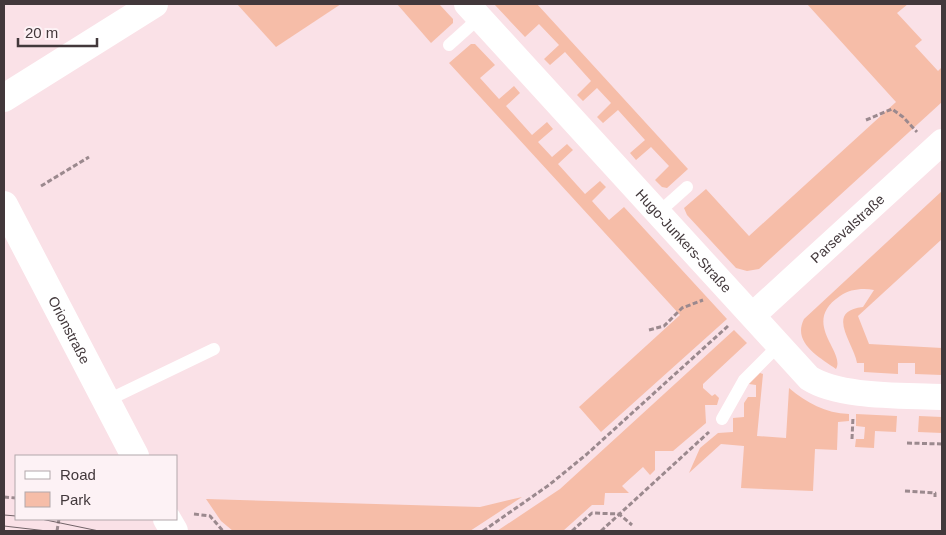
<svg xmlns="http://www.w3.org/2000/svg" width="946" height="535" font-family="Arial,sans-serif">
	<rect width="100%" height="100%" fill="#fae1e7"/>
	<!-- green -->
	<g fill="#f6bda8">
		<polygon points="237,4 341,4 276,47"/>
		<polygon points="397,4 439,4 453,19 453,23 431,43"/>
		<polygon points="494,4 537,4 688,169 667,188 662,187 655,180 669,166 651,147 636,160 630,153 645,140 618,110 603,123 597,117 611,103 597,88 583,101 577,95 591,81 565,52 550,65 544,59 559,45 539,24 525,37"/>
		<polygon points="807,4 908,4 897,13 922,40 915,46 938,71 942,67 942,102 759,269 747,271 736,268 687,215 684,208 706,189 749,236 896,102"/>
		<polygon points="471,44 475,44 495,65 480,78 499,99 514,86 520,93 506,106 532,135 547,122 553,129 538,142 552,157 567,144 573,150 558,164 585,194 600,181 606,187 592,201 609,220 624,207 727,319 601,432 579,407 680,315 449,63"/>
		<path d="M942,191V239L858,316L869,344L942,348V375L915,374V363H898V374L864,372V363H857C854,343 824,311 863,307L874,290C863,288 850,289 840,296C800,323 846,351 836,369C819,357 792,343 804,319Z"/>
		<polygon points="734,330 747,343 703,384 703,388 712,396 715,394 719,398 717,405 705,405 706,423 673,451 655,451 655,470 650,475 643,467 622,486 629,493 605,493 604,505 592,505 563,531 497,531 560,489"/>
		<path d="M760,373L763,374L757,436L786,438L789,388C807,403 825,413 849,414V421L838,422L837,450L815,449L813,491L741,488L744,446L721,444L689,473L700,448L718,433L733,432V418L744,417V403L748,397H756V385L749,384Z"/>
		<polygon points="856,414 897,416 896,432 875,431 874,448 855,447 856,439 864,439 865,427 856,426"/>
		<polygon points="919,416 942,417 942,433 918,432"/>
		<polygon points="522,497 470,531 233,531 221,521 206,499 480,507"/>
	</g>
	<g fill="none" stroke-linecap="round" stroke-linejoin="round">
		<!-- path -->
		<g stroke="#9b898e" stroke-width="3" stroke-dasharray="5 2.5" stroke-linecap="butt">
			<polyline points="866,120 892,109 903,117 917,132"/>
			<polyline points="41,186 89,157"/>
			<polyline points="649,330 664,326 682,308 703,300"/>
			<polyline points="852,439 853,417"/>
			<polyline points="907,443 942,444"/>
			<polyline points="905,491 935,493 935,497"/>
			<polyline points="4,497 16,498"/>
			<polyline points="194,514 210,516 223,531"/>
			<polyline points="57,531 59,519"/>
			<polyline points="483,531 549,485 587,454 728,326"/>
			<polyline points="572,531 592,513 619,514 632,525"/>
			<polyline points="601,531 709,432"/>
		</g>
		<!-- lane -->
		<g stroke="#fff" stroke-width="12">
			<polyline points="449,45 479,18"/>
			<polyline points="658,213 687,187"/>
			<polyline points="106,401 214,349"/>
			<polyline points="722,419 744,380 779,345"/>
		</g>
		<!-- street -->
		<g stroke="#fff" stroke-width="26">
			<path id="s1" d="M467,4L809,378C840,398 904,395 942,397"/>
			<path id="s2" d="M753,315L942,142"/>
		</g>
		<!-- secondary -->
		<g stroke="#fff" stroke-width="28">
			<polyline points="4,98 154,4"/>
			<path id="s3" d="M4,205L135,456"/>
			<polyline points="167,519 174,531"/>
		</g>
		<!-- tram -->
		<g stroke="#716367" stroke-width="1">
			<polyline points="4,515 16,516"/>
			<polyline points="41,519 99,531"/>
			<polyline points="4,526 47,531"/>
		</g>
	</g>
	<g text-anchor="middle" stroke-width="5" stroke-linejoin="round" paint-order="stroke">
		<!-- street labels -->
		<g font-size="14" fill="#42383b" stroke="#fdf2f5">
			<text dy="5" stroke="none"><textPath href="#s2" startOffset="128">Parsevalstraße</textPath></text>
			<text dy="5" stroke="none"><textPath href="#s1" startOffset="321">Hugo-Junkers-Straße</textPath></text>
			<text dy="5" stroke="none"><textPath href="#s3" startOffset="141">Orionstraße</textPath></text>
		</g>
	</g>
	<!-- border -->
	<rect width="946" height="535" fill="none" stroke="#42383b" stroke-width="10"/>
	<!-- legend -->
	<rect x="15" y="455" width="162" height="65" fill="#fdf2f5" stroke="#b2a8ab"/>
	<rect x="25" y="471" width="25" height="8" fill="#ffffff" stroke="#b2a8ab"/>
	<text x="60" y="480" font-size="15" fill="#42383b">Road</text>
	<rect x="25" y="492" width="25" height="15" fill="#f6bda8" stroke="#b2a8ab"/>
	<text x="60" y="505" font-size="15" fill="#42383b">Park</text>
	<!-- scale -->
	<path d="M18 38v8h79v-8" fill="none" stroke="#42383b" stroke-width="2.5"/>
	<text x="25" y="38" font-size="15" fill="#42383b" stroke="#fdf2f5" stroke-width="4" paint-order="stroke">20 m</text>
</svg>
